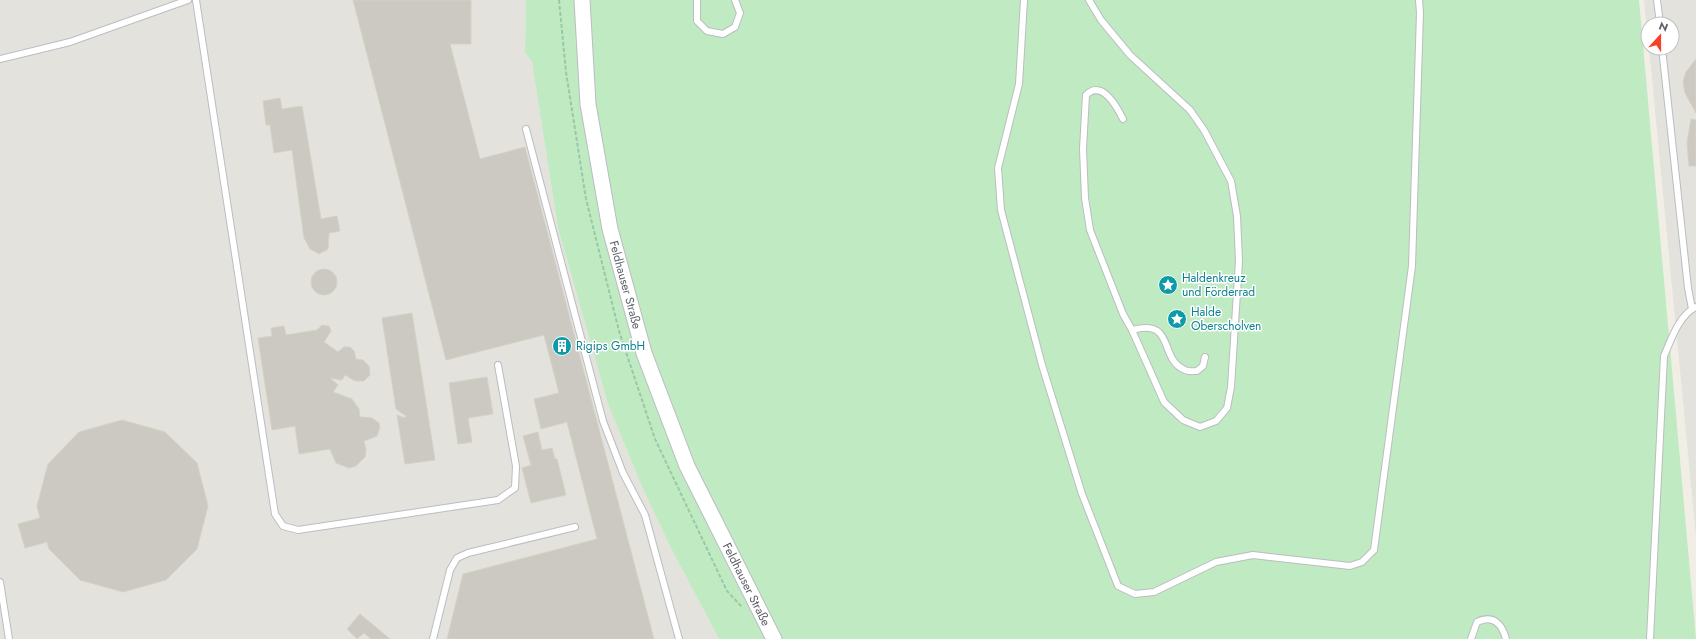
<svg xmlns="http://www.w3.org/2000/svg" width="1696" height="639" font-family="Jost,sans-serif">
	<rect width="100%" height="100%" fill="#f1efe5"/>
	<!-- industrial -->
	<g fill="#e4e2dd">
		<polygon points="0,0 526,0 525,52 532,61 558,228 608,404 643,489 671,548 719,639 0,639"/>
		<polygon points="1644,0 1696,0 1696,537 1649,48 1672,48 1672,24 1648,24 1648,42"/>
	</g>
	<!-- green -->
	<polygon fill="#c0eac2" points="526,0 1639,0 1696,639 719,639 671,548 643,489 608,404 558,228 532,62 525,52"/>
	<!-- building -->
	<g fill="#ccc9c2" stroke="#d6d1c3">
		<polygon points="353,0 471,0 471,44 450,44 480,159 525,147 654,639 447,639 463,574 597,539 567,422 541,429 534,399 559,393 544,335 446,360"/>
		<polygon points="1696,59 1696,113 1685,93 1683,82 1686,72"/>
		<polygon points="280,98 282,109 302,106 321,219 337,216 340,231 329,233 328,249 319,254 310,249 304,238 292,150 274,153 270,125 266,125 263,101"/>
		<polygon points="1691,119 1696,120 1696,166 1689,166 1687,143"/>
		<circle cx="324" cy="282" r="13"/>
		<polygon points="412,313 435,460 405,464 397,415 405,418 406,416 396,409 382,318"/>
		<polygon points="322,325 329,326 331,331 324,342 338,352 344,347 350,347 354,351 356,359 363,360 369,366 370,375 364,381 355,381 345,375 342,380 330,378 338,385 333,392 352,399 359,409 360,417 372,418 379,423 380,427 377,436 364,441 366,450 365,457 356,466 349,468 336,463 330,449 299,454 295,426 272,430 258,338 272,336 271,328 284,326 286,335 317,330"/>
		<polygon points="487,377 493,414 468,418 472,442 458,444 449,383"/>
		<polygon points="122,420 165,432 197,463 208,506 197,549 166,580 123,592 80,580 49,549 47,542 25,548 18,524 40,518 37,506 48,464 79,432"/>
		<polygon points="538,432 542,450 552,448 555,459 557,459 566,495 531,503 522,468 531,465 523,436"/>
		<polygon points="360,614 390,639 371,639 364,633 357,639 347,629"/>
	</g>
	<g fill="none" stroke-linecap="round" stroke-linejoin="round">
		<!-- service casing -->
		<g stroke="#babdc2" stroke-width="8">
			<g id="service">
				<polyline points="196,0 275,514 283,526 298,530 498,500 515,488 516,466 498,365"/>
				<polyline points="697,0 697,21 707,31 723,34 735,27 740,13 735,0"/>
				<polyline points="1024,0 1019,84 998,168 1001,210 1042,365 1082,494 1118,586 1135,594 1154,592 1216,562 1253,555 1350,566 1362,562 1374,550 1412,266 1420,13 1419,0"/>
				<polyline points="1089,0 1101,20 1130,55 1190,110 1204,130 1231,181 1237,216 1239,261 1231,387 1227,408 1216,421 1200,427 1183,420 1164,402 1132,330"/>
				<polyline points="1657,0 1660,24"/>
				<polyline points="1662,48 1688,288 1692,309"/>
				<polyline points="0,59 70,42 188,0"/>
				<path d="M1123,119C1117,107 1102,79 1086,95L1083,149L1085,198L1090,230L1123,314L1132,330C1176,318 1158,359 1185,370C1188,372 1193,371 1197,371L1203,366L1205,357"/>
				<polyline points="526,129 603,421 623,473 645,515 679,639"/>
				<polyline points="0,582 9,639"/>
				<polyline points="433,639 450,570 457,558 468,553 575,527"/>
				<path d="M1471,639L1477,622C1493,614 1502,624 1506,639"/>
				<path d="M1650,639L1664,356C1671,340 1679,315 1696,307"/>
			</g>
		</g>
		<!-- tertiary casing -->
		<g stroke="#babdc2" stroke-width="17">
			<g id="tertiary">
				<path id="s1" d="M582,0L588,104L610,229L644,353L687,466L774,639"/>
			</g>
		</g>
		<!-- path -->
		<polyline stroke="#97c9a8" stroke-width="2" stroke-dasharray="4 2" stroke-linecap="butt" points="559,0 566,72 586,199 619,331 655,439 727,591 742,607"/>
		<!-- service -->
		<use href="#service" stroke="#fff" stroke-width="6"/>
		<!-- tertiary -->
		<use href="#tertiary" stroke="#fff" stroke-width="15"/>
	</g>
	<!-- icons -->
	<defs>
		<g id="sight-disc" transform="scale(1)"><circle r="9.5" fill="#0f9aa8" stroke="#fff"/><path d="M0-6L1.8-2.2L6-1.7L2.9 1.2L3.7 5.4L0 3.3L-3.7 5.4L-2.9 1.2L-6-1.7L-1.8-2.2Z" fill="#fff"/></g>
		<g id="building-disc" transform="scale(1)"><circle r="9.5" fill="#0f9aa8" stroke="#fff"/><path d="M-4-6H4V6H1V3H-1V6H-4ZM-2.5-4.3h1.7v1.8h-1.7ZM.8-4.3h1.7v1.8H.8ZM-2.5-1h1.7V.8h-1.7ZM.8-1h1.7V.8H.8Z" fill="#fff"/></g>
	</defs>
	<g fill-rule="evenodd">
		<use href="#sight-disc" x="1168" y="285"/>
		<use href="#sight-disc" x="1177" y="319"/>
		<use href="#building-disc" x="562" y="346"/>
	</g>
	<g text-anchor="middle" stroke-width="3" stroke-linejoin="round" paint-order="stroke">
		<!-- culture labels -->
		<g font-size="12" fill="#0d838f" stroke="#fff" text-anchor="start">
			<text x="1182" y="282">Haldenkreuz<tspan x="1182" dy="14">und Förderrad</tspan></text>
			<text x="1191" y="316">Halde<tspan x="1191" dy="14">Oberscholven</tspan></text>
			<text x="576" y="350">Rigips GmbH</text>
		</g>
		<!-- street labels -->
		<g font-size="12" fill="#5d6167" stroke="#fff">
			<text dy="4" stroke="none"><textPath href="#s1" startOffset="289">Feldhauser Straße</textPath></text>
			<text dy="4" stroke="none"><textPath href="#s1" startOffset="613">Feldhauser Straße</textPath></text>
		</g>
	</g>
	<!-- north arrow -->
	<g transform="translate(1660 36) rotate(21)"><circle r="19" fill="#ffffff" stroke="#bec0c2"/>
	<path d="M0-3L7 15L0 10L-7 15Z" fill="#f74025"/>
	<text y="-6" font-size="11" font-weight="bold" text-anchor="middle" fill="#5d6167">N</text>
	</g>
</svg>
